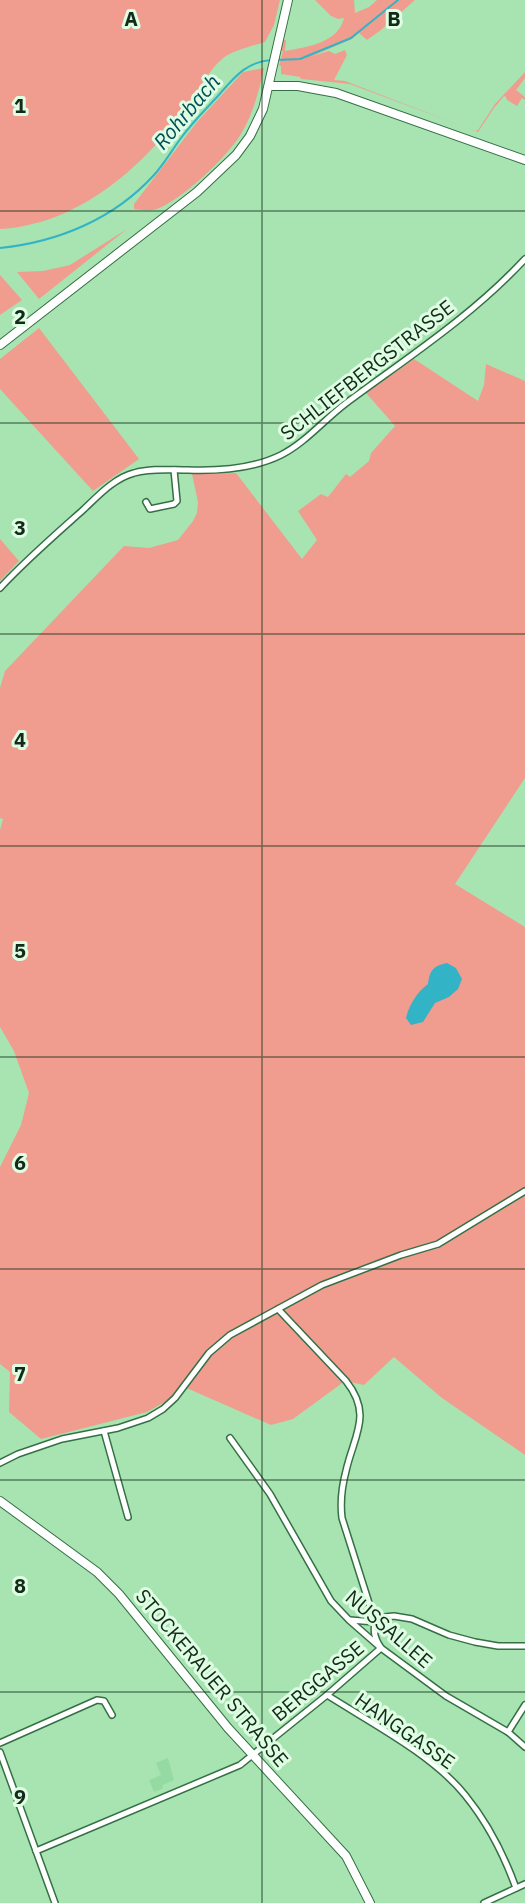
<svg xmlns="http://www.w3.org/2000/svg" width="525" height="1903" font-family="'IBM Plex Sans',sans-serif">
	<rect width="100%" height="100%" fill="#a7e4b2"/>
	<!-- built -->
	<polygon fill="#95d9a3" points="168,1758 174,1780 163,1785 162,1789 154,1792 149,1780 161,1775 156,1763"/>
	<!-- green -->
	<g fill="#f09d8f">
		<path d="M0,0H280L274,25L265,42C253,46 237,49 226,56C209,68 199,91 187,107C143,167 78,225 0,229Z"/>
		<path d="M315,0H354L355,13L369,7L377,0H415L381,30L367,40L359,33L352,39L312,56L329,51L335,54L345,50L347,55L334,80L345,81L475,131L478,130L495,104L525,72V78L516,90L525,97V100L522,98L517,106L507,100L506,97L504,96L494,108L478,132L350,84L301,79L300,77L281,74V66H279L283,51L280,50L283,40H286L285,51C307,47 338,43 344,18L338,19L331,16Z"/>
		<path d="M264,68C259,91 253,114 241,134C227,157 183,199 157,209C151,211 142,210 134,209V204L197,122L243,72Z"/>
		<polygon points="127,229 39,299 17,272 43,271 70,265"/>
		<polygon points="0,275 22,300 0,315"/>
		<polygon points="39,328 139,459 93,491 0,389 0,359"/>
		<polygon points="414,359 478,401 484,385 486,364 525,381 525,778 455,884 525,927 525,1455 442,1398 394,1357 364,1385 345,1381 293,1419 271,1425 182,1386 170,1399 147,1412 41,1439 9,1412 10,1372 0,1364 0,1167 21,1125 29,1093 14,1051 0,1027 0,830 3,819 0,818 0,688 5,671 124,546 149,548 178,540 193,521 197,513 198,502 192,474 236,473 302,559 317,540 298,511 321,494 328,497 346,474 350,477 369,461 371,453 395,426 366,393"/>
		<polygon points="0,539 19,561 0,581"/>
	</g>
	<!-- water -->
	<path fill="#33b3c6" d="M447,963L456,968L462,979L458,989L449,997L435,1003L423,1022L411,1025L406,1018C409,1005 417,992 428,984C430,970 433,966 447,963Z"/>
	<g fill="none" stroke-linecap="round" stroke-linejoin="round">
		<!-- stream -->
		<g stroke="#33b3c6" stroke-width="2">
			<polyline points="277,60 300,59 351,38 398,0"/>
			<path d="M0,248C58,242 114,219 154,175C164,164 172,150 181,138C192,123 205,110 217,97C233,79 246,61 272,60"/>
		</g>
		<!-- street casing -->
		<g stroke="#357044" stroke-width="8">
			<g id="street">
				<polyline points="146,502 150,509 174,504 177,501 174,470"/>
				<path d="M0,588C26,560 55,535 83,510C97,497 114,478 134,473C151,468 170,470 188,470C218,471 253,469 281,455C305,443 324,420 345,404C407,358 472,316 525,259"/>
				<polyline points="104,1431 128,1517"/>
				<polyline points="230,1438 270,1494 331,1601 349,1620 381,1648 446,1696 508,1732 525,1747"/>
				<polyline points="0,1463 18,1454 62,1439 118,1428 148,1418 163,1409 175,1398 209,1353 230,1335 322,1285 401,1255 438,1244 525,1191"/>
				<polyline points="350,1620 375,1622 384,1617 394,1616 412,1619 449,1635 475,1642 498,1646 525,1646"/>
				<path d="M327,1695C371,1723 433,1755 465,1795C487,1822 504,1855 516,1888"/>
				<polyline points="508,1732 525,1705"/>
				<polyline points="0,1743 97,1700 104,1701 112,1715"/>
				<polyline points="0,1752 55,1903"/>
				<path d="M36,1851L240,1765L327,1695L381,1648C375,1639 373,1632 375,1622L342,1518C340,1502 342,1486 346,1471C354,1435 373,1415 346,1381L278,1309"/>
				<polyline points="484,1903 525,1884"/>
			</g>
		</g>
		<!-- secondary casing -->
		<g stroke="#357044" stroke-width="10">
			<g id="secondary">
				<polyline points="269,86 298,86 336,93 525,160"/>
				<polyline points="0,1501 97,1572 119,1594 228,1728 346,1856 370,1903"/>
			</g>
		</g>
		<!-- primary casing -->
		<g stroke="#357044" stroke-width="10">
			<polyline id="primary" points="0,345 197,192 236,155 250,136 263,109 288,0"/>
		</g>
		<!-- street -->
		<use href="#street" stroke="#fff" stroke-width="5"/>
		<!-- secondary -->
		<use href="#secondary" stroke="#fff" stroke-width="8"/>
		<!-- primary -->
		<use href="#primary" stroke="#fff" stroke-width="8"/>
	</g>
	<!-- grid -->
	<path fill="none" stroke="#122a18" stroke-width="1.5" stroke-opacity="0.55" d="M262,0V1903M0,211H525M0,423H525M0,634H525M0,846H525M0,1057H525M0,1269H525M0,1480H525M0,1692H525"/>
	<g text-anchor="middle" stroke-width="6" stroke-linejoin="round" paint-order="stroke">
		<!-- street labels -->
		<g font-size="20" fill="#122a18" stroke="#defde3">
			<text transform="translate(367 370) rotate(-38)" y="7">SCHLIEFBERGSTRASSE</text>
			<text transform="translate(389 1629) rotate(41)" y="7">NUSSALLEE</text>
			<text transform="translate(212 1678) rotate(50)" y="7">STOCKERAUER STRASSE</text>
			<text transform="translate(318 1681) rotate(-40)" y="7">BERGGASSE</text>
			<text transform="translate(405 1731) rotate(35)" y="7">HANGGASSE</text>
		</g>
		<!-- water labels -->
		<g font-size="21" font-style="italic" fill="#004e58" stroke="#defde3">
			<text transform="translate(187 112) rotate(-50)" y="7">Rohrbach</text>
		</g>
	</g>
	<g font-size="20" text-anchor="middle" font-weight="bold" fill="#122a18" stroke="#defde3" stroke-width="6" stroke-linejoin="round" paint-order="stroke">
		<text x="131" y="26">A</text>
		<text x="394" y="26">B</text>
		<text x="20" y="113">1</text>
		<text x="20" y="324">2</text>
		<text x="20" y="535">3</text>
		<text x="20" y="747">4</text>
		<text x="20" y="958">5</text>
		<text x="20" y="1170">6</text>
		<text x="20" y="1381">7</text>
		<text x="20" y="1593">8</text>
		<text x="20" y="1804">9</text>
	</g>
</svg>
